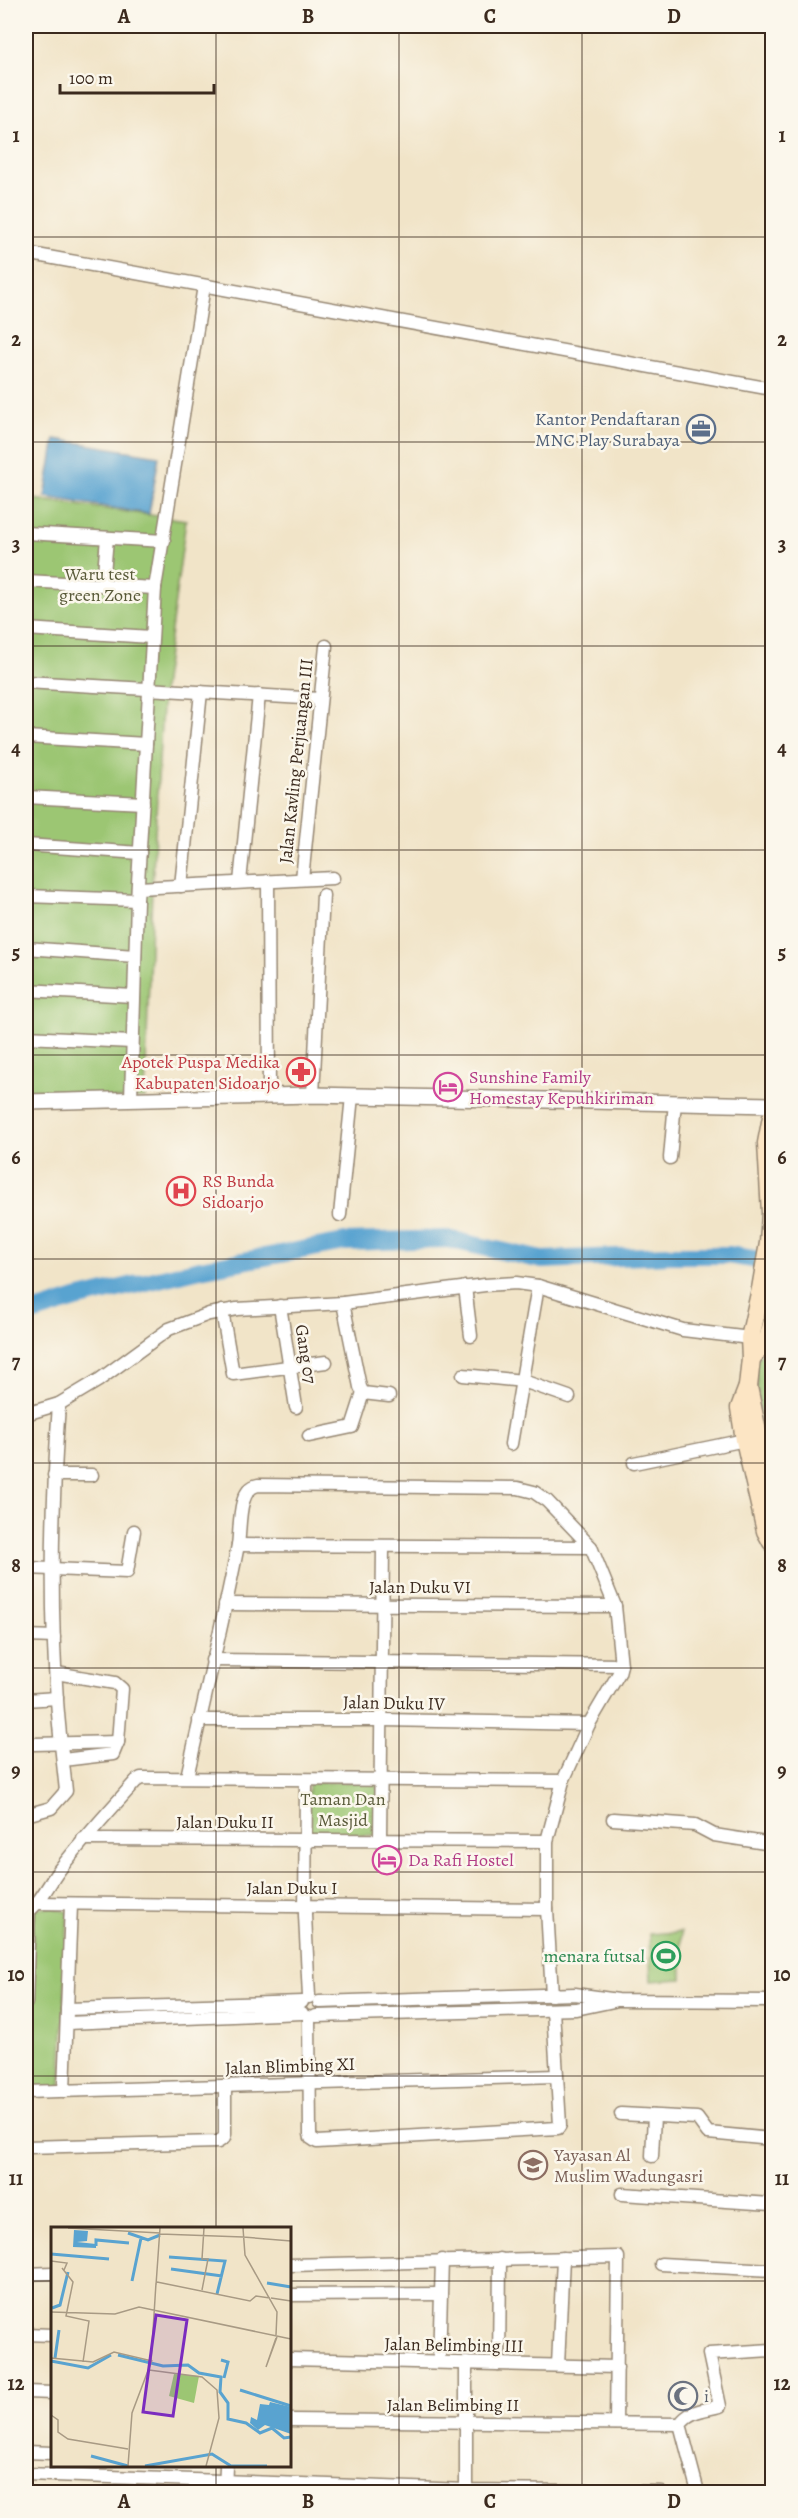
<svg xmlns="http://www.w3.org/2000/svg" width="798" height="2518" font-family="Alegreya,serif">
	<rect width="100%" height="100%" fill="#fbf7ec"/>
	<filter id="ink" filterUnits="userSpaceOnUse"><feTurbulence type="fractalNoise" baseFrequency=".0167" numOctaves="2"/><feDisplacementMap in="SourceGraphic" scale="12" xChannelSelector="R" yChannelSelector="G"/><feConvolveMatrix kernelMatrix="1 2 1 2 8 2 1 2 1" color-interpolation-filters="sRGB"/></filter>
	<filter id="wash" filterUnits="userSpaceOnUse"><feTurbulence type="fractalNoise" baseFrequency=".008" numOctaves="4" result="noise"/><feDisplacementMap in="SourceGraphic" scale="24" xChannelSelector="R" yChannelSelector="G"/><feGaussianBlur stdDeviation="1.35" result="paint"/><feColorMatrix in="noise" values="0 0 0 0 0 0 0 0 0 0 0 0 0 0 0 0 0 1.4 0 .05"/><feComposite in="paint" operator="in"/></filter>
	<g filter="url(#wash)">
		<rect width="100%" height="100%" fill="#f1e4c8"/>
		<!-- green -->
		<g fill="#9cc673" stroke="#6c7848" stroke-width="1.5">
			<polygon points="26,498 186,520 163,689 152,888 145,1098 26,1101"/>
			<polygon points="772,1344 772,1441 762,1441 755,1361"/>
			<polygon points="378,1781 378,1835 307,1836 309,1783"/>
			<polygon points="52,1907 68,1912 61,2087 26,2089 34,1909"/>
			<polygon points="681,1932 682,1979 651,1981 649,1934"/>
		</g>
		<!-- water -->
		<polygon fill="#59a3d0" stroke="#4a6677" stroke-width="1.5" points="55,439 159,456 149,514 45,497"/>
		<g fill="none" stroke-linecap="round" stroke-linejoin="round">
			<!-- river -->
			<polyline stroke="#59a3d0" stroke-width="18" points="26,1315 76,1299 200,1269 344,1242 447,1239 542,1260 669,1255 728,1255 772,1262"/>
		</g>
	</g>
	<g filter="url(#ink)">
		<g fill="none" stroke-linecap="round" stroke-linejoin="round">
			<!-- minor casing -->
			<g stroke="#968773" stroke-width="15">
				<g id="minor">
					<polyline points="26,253 772,389"/>
					<polyline points="26,533 164,541"/>
					<polyline points="26,581 155,588"/>
					<polyline points="103,585 107,538"/>
					<polyline points="26,629 151,637"/>
					<polyline points="26,682 320,699"/>
					<polyline points="26,737 146,744"/>
					<polyline points="26,797 143,803"/>
					<polyline points="26,845 140,853"/>
					<polyline points="302,879 326,646"/>
					<polyline points="268,881 269,1096"/>
					<polyline points="240,882 259,695"/>
					<polyline points="181,886 201,692"/>
					<polyline points="138,888 333,878"/>
					<polyline points="26,896 137,900"/>
					<polyline points="26,948 135,956"/>
					<polyline points="26,990 133,996"/>
					<polyline points="26,1037 132,1042"/>
					<polyline points="313,1095 323,895"/>
					<polyline points="131,1099 137,900 155,588 204,286"/>
					<polyline points="670,1158 675,1102"/>
					<polyline points="340,1215 352,1096"/>
					<polyline points="465,1287 471,1336"/>
					<polyline points="343,1303 360,1387 363,1393 389,1396"/>
					<polyline points="280,1306 296,1407"/>
					<polyline points="222,1311 233,1374 326,1362"/>
					<polyline points="463,1375 523,1381 569,1397"/>
					<polyline points="26,1414 59,1404 99,1380 169,1329 209,1314 237,1309 343,1303 485,1285 516,1283 538,1286 683,1330 750,1338"/>
					<polyline points="309,1436 352,1427 363,1393"/>
					<polyline points="511,1444 538,1286"/>
					<polyline points="634,1463 745,1440"/>
					<polyline points="54,1475 92,1475"/>
					<polyline points="238,1545 591,1547"/>
					<polyline points="26,1568 127,1572 134,1531"/>
					<polyline points="225,1604 615,1606"/>
					<polyline points="26,1636 54,1637"/>
					<polyline points="212,1660 621,1665"/>
					<polyline points="56,1673 115,1683 122,1689 118,1742 113,1754 63,1760"/>
					<polyline points="26,1700 57,1698"/>
					<polyline points="199,1720 383,1720 589,1724"/>
					<polyline points="34,1744 118,1742"/>
					<path d="M187,1777C204,1700 223,1622 238,1545C241,1527 237,1489 258,1485L518,1488L534,1492L547,1501L591,1547L615,1606L621,1665L619,1673L589,1724L563,1781L547,1841V1909L552,1995"/>
					<polyline points="306,1780 305,1915 309,1997"/>
					<path d="M26,1815L51,1808L66,1791C63,1761 59,1731 57,1700C50,1602 52,1502 59,1404"/>
					<polyline points="613,1819 695,1825 714,1835 772,1844"/>
					<polyline points="83,1839 547,1841"/>
					<polyline points="380,1840 383,1547"/>
					<polyline points="36,1903 547,1909"/>
					<path d="M26,1913C40,1904 49,1883 60,1869C84,1838 110,1810 136,1781L141,1778L563,1781"/>
					<polyline points="319,2002 575,1994 618,2000 772,2001"/>
					<polyline points="26,2003 29,1910"/>
					<polyline points="67,2009 302,2002"/>
					<polyline points="316,2016 576,2009 614,2001"/>
					<polyline points="309,2017 310,2134 311,2138 317,2142 558,2128 560,2125 553,2010"/>
					<polyline points="67,2023 302,2013"/>
					<polyline points="64,2091 71,1905"/>
					<polyline points="26,2092 556,2076"/>
					<polyline points="621,2114 697,2118 708,2133 772,2139"/>
					<polyline points="26,2147 218,2142 224,2138 225,2134 225,2086"/>
					<polyline points="652,2156 654,2116"/>
					<polyline points="622,2194 772,2204"/>
					<polyline points="661,2264 772,2270"/>
					<polyline points="290,2265 618,2257 616,2423"/>
					<polyline points="26,2274 52,2273"/>
					<polyline points="290,2295 440,2294"/>
					<polyline points="26,2334 52,2335"/>
					<polyline points="290,2359 617,2367"/>
					<polyline points="439,2362 442,2260"/>
					<polyline points="499,2364 500,2259"/>
					<polyline points="558,2365 563,2258"/>
					<polyline points="26,2392 52,2393"/>
					<polyline points="290,2420 680,2424"/>
					<path d="M680,2424C690,2410 705,2410 720,2406L709,2354L772,2350"/>
					<polyline points="680,2424 698,2492"/>
					<polyline points="26,2452 52,2453"/>
					<polyline points="26,2474 466,2490 661,2492"/>
					<polyline points="225,2492 226,2466"/>
					<polyline points="466,2492 466,2363"/>
				</g>
			</g>
			<!-- tertiary casing -->
			<g stroke="#968773" stroke-width="18">
				<polyline id="tertiary" points="26,1102 313,1095 772,1105"/>
			</g>
			<!-- secondary casing -->
			<g stroke="#968773" stroke-width="21">
				<g id="secondary">
					<polyline points="772,1117 767,1143 771,1213 769,1243 761,1289 750,1338 751,1358 748,1387 740,1408 745,1440 766,1531 772,1542"/>
					<polyline points="751,1358 768,1339 772,1325"/>
					<polyline points="748,1387 772,1506"/>
				</g>
			</g>
			<!-- minor -->
			<use href="#minor" stroke="#fff" stroke-width="12"/>
			<!-- tertiary -->
			<use href="#tertiary" stroke="#fff" stroke-width="15"/>
			<!-- secondary -->
			<use href="#secondary" stroke="#fce5c4" stroke-width="18"/>
		</g>
	</g>
	<!-- grid -->
	<path fill="none" stroke="#3b2a1e" stroke-width="1.5" stroke-opacity="0.55" d="M216,26V2228M399,26V2492M582,26V2492M26,237H772M26,442H772M26,646H772M26,850H772M26,1055H772M26,1259H772M26,1463H772M26,1668H772M26,1872H772M26,2076H772M26,2281H52M290,2281H772M216,2466V2492"/>
	<!-- icons -->
	<defs>
		<g id="office-ring" transform="scale(1.5)"><circle r="9.5" fill="#fbf7ec" stroke="#5c6f8a" stroke-width="1.5"/><path d="M-6-3h4V-5.5h4V-3h4V5H-6ZM-1-4.5V-3h2v-1.5ZM-6 0V1H6V0Z" fill="#5c6f8a"/></g>
		<g id="pharmacy-ring" transform="scale(1.5)"><circle r="9.5" fill="#fbf7ec" stroke="#e0444e" stroke-width="1.5"/><path d="M-2-6h4v4h4v4h-4v4h-4v-4h-4v-4h4Z" fill="#e0444e"/></g>
		<g id="hotel-ring" transform="scale(1.5)"><circle r="9.5" fill="#fbf7ec" stroke="#d1479c" stroke-width="1.5"/><path d="M-6-4.5h1.5V1H6V5H4.5V3h-9V5H-6ZM-4 0a1.8 1.8 0 1 1 3.6 0ZM.5 0V-2.5h3Q6-2.5 6 0Z" fill="#d1479c"/></g>
		<g id="hospital-ring" transform="scale(1.5)"><circle r="9.5" fill="#fbf7ec" stroke="#e0444e" stroke-width="1.5"/><path d="M-5-5h3v3.5h4V-5h3V5h-3V1.5h-4V5h-3Z" fill="#e0444e"/></g>
		<g id="stadium-ring" transform="scale(1.5)"><circle r="9.5" fill="#fbf7ec" stroke="#2e9e5b" stroke-width="1.5"/><path d="M0-5a6.5 5 0 1 0 0 10a6.5 5 0 1 0 0-10ZM-3.5-1.8h7v3.6h-7Z" fill="#2e9e5b"/></g>
		<g id="school-ring" transform="scale(1.5)"><circle r="9.5" fill="#fbf7ec" stroke="#8d6e63" stroke-width="1.5"/><path d="M0-5L7-2L0 1L-7-2ZM-4 1L0 2.5L4 1V4Q0 6-4 4Z" fill="#8d6e63"/></g>
		<g id="mosque-ring" transform="scale(1.5)"><circle r="9.5" fill="#fbf7ec" stroke="#6b7280" stroke-width="1.5"/><path d="M3.5-4.9A6 6 0 1 0 3.5 4.9A5 5 0 1 1 3.5-4.9Z" fill="#6b7280"/></g>
	</defs>
	<g fill-rule="evenodd">
		<use href="#office-ring" x="701" y="429"/>
		<use href="#pharmacy-ring" x="301" y="1072"/>
		<use href="#hotel-ring" x="448" y="1087"/>
		<use href="#hospital-ring" x="181" y="1191"/>
		<use href="#hotel-ring" x="387" y="1860"/>
		<use href="#stadium-ring" x="666" y="1956"/>
		<use href="#school-ring" x="533" y="2165"/>
		<use href="#mosque-ring" x="683" y="2396"/>
	</g>
	<g text-anchor="middle" stroke-width="5" stroke-linejoin="round" paint-order="stroke">
		<!-- service labels -->
		<g font-size="18" fill="#4e5e75" stroke="#fbf7ec" text-anchor="end">
			<text x="680" y="425">Kantor Pendaftaran<tspan x="680" dy="21">MNC Play Surabaya</tspan></text>
		</g>
		<!-- park labels -->
		<g font-size="18" fill="#585938" stroke="#fbf7ec">
			<text x="100" y="580">Waru test<tspan x="100" dy="21">green Zone</tspan></text>
			<text x="343" y="1805">Taman Dan<tspan x="343" dy="21">Masjid</tspan></text>
		</g>
		<!-- street labels -->
		<g font-size="18" fill="#3b2a1e" stroke="#fbf7ec">
			<text transform="translate(296 761) rotate(-84)" y="6">Jalan Kavling Perjuangan III</text>
			<text transform="translate(306 1354) rotate(81)" y="6">Gang 07</text>
			<text x="420" y="1593">Jalan Duku VI</text>
			<text transform="translate(394 1703) rotate(1)" y="6">Jalan Duku IV</text>
			<text x="225" y="1828">Jalan Duku II</text>
			<text x="292" y="1894">Jalan Duku I</text>
			<text transform="translate(290 2066) rotate(-2)" y="6">Jalan Blimbing XI</text>
			<text transform="translate(454 2345) rotate(1)" y="6">Jalan Belimbing III</text>
			<text x="453" y="2411">Jalan Belimbing II</text>
		</g>
		<!-- health labels -->
		<g font-size="18" fill="#be3a42" stroke="#fbf7ec" text-anchor="end">
			<text x="280" y="1068">Apotek Puspa Medika<tspan x="280" dy="21">Kabupaten Sidoarjo</tspan></text>
			<text x="202" y="1187" text-anchor="start">RS Bunda<tspan x="202" dy="21">Sidoarjo</tspan></text>
		</g>
		<!-- hotel labels -->
		<g font-size="18" fill="#b23c85" stroke="#fbf7ec" text-anchor="start">
			<text x="469" y="1083">Sunshine Family<tspan x="469" dy="21">Homestay Kepuhkiriman</tspan></text>
			<text x="408" y="1866">Da Rafi Hostel</text>
		</g>
		<!-- leisure labels -->
		<g font-size="18" fill="#27864d" stroke="#fbf7ec" text-anchor="end">
			<text x="645" y="1962">menara futsal</text>
		</g>
		<!-- education labels -->
		<g font-size="18" fill="#785e54" stroke="#fbf7ec" text-anchor="start">
			<text x="554" y="2161">Yayasan Al<tspan x="554" dy="21">Muslim Wadungasri</tspan></text>
		</g>
		<!-- worship labels -->
		<g font-size="18" fill="#5b616d" stroke="#fbf7ec" text-anchor="start">
			<text x="704" y="2402">i</text>
		</g>
	</g>
	<!-- overview -->
	<g transform="translate(51 2227)">
		<rect width="240" height="240" fill="#f1e4c8"/>
		<path d="M123,147L148,149L143,176L118,169Z" fill="#9cc673"/>
		<path d="M23,3L37,4L36,14L26,15L45,17V21L22,20ZM219,175L240,180V207L214,198L207,203L199,196L200,190L206,193L209,177L218,178Z" fill="#59a3d0"/>
		<path fill="none" stroke="#59a3d0" stroke-width="3" d="M77,6L97,13L109,8M45,19V13L78,16M0,27L58,32M118,30L174,34L166,67M120,42L171,49M81,54L90,11M216,56L240,60M1,81L9,78L17,45M67,128L112,139L137,138L148,146L170,150L169,165L177,176V192L195,196L209,206L221,201L233,211L240,210M4,131L8,103M170,133L177,135L173,151M0,134L37,141L60,128M189,163L240,179M40,229L77,239M94,239L161,227L180,239H216"/>
		<path fill="none" stroke="#a89a84" stroke-width="1.5" d="M17,1L109,6M192,1L194,28L226,85L225,108M109,7L192,10M192,10L240,14M0,34L16,36L13,43M11,41L22,55L15,89L38,94L32,135M106,55L199,74L205,69L219,71M105,58L109,1M151,63L157,32H151L153,1M220,71L240,74M0,85L64,87L88,80L240,112M225,111L215,140L226,110M0,131L42,135L63,125L101,134M100,135L105,56M98,143L151,150L166,163L168,191L155,239M0,188L7,193V205L17,212L77,222M77,239L81,186L101,133"/>
		<path fill="#7b2cbf" fill-opacity="0.15" stroke="#7b2cbf" stroke-width="3" d="M105,88L136,93L122,189L92,185Z"/>
		<rect width="240" height="240" fill="none" stroke="#3b2a1e" stroke-width="3"/>
	</g>
	<!-- margin -->
	<rect width="798" height="2518" fill="none" stroke="#fbf7ec" stroke-width="66"/>
	<!-- scale -->
	<path d="M60 84v9h154v-9" fill="none" stroke="#3b2a1e" stroke-width="3"/>
	<text x="69" y="84" font-size="18" fill="#3b2a1e" stroke="#fbf7ec" stroke-width="4.5" paint-order="stroke">100 m</text>
	<rect x="33" y="33" width="732" height="2452" fill="none" stroke="#3b2a1e" stroke-width="2"/>
	<g font-size="20" text-anchor="middle" font-weight="bold" fill="#3b2a1e">
		<text x="124" y="23">A</text>
		<text x="308" y="23">B</text>
		<text x="490" y="23">C</text>
		<text x="674" y="23">D</text>
		<text x="16" y="142">1</text>
		<text x="782" y="142">1</text>
		<text x="16" y="346">2</text>
		<text x="782" y="346">2</text>
		<text x="16" y="551">3</text>
		<text x="782" y="551">3</text>
		<text x="16" y="755">4</text>
		<text x="782" y="755">4</text>
		<text x="16" y="959">5</text>
		<text x="782" y="959">5</text>
		<text x="16" y="1164">6</text>
		<text x="782" y="1164">6</text>
		<text x="16" y="1368">7</text>
		<text x="782" y="1368">7</text>
		<text x="16" y="1572">8</text>
		<text x="782" y="1572">8</text>
		<text x="16" y="1777">9</text>
		<text x="782" y="1777">9</text>
		<text x="16" y="1981">10</text>
		<text x="782" y="1981">10</text>
		<text x="16" y="2185">11</text>
		<text x="782" y="2185">11</text>
		<text x="16" y="2390">12</text>
		<text x="782" y="2390">12</text>
		<text x="124" y="2508">A</text>
		<text x="308" y="2508">B</text>
		<text x="490" y="2508">C</text>
		<text x="674" y="2508">D</text>
	</g>
</svg>
